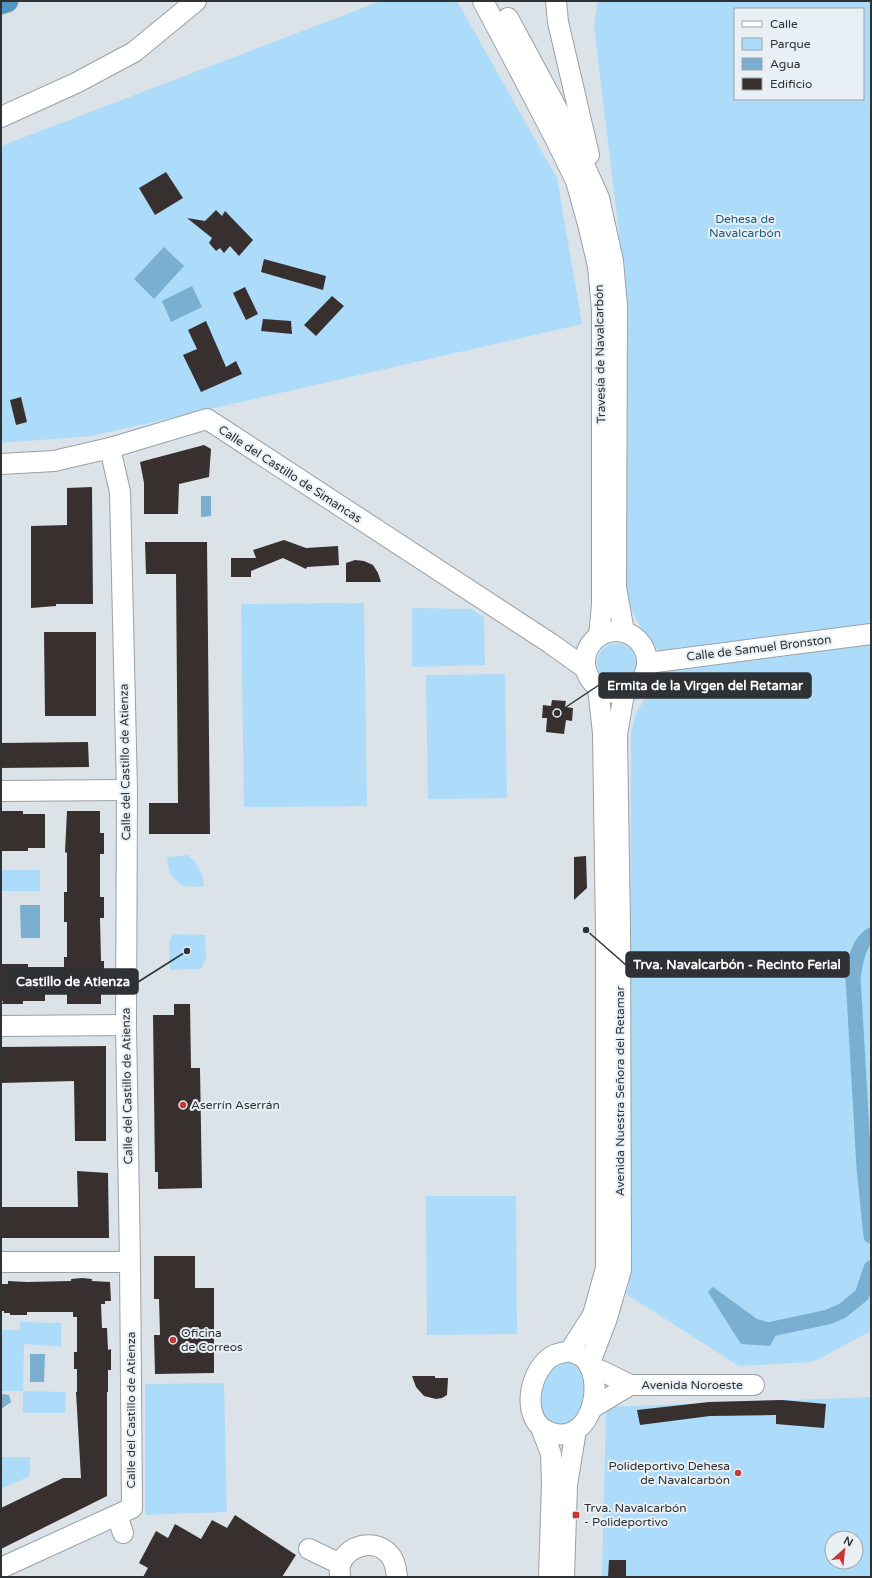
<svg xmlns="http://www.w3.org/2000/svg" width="872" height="1578" font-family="'Varela Round',sans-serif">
	<rect width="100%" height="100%" fill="#dbe3e8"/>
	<!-- green -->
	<g fill="#addbfa" fill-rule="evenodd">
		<polygon points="381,1 457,1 557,178 582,324 92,436 1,443 1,146"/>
		<path d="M598,1H871V1331L813,1362L739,1366L626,1294L629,1284L631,733L636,713L662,672L658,649L641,628L632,611L625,591L621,250L594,26ZM735,9H863V99H735Z"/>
		<polygon points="364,603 367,806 244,807 241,604"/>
		<polygon points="412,608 471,609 484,617 485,665 412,667"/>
		<circle cx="617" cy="663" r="20"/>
		<polygon points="505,674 507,798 428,799 426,675"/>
		<path d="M188,855C198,864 203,873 204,887L182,886L170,874L167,857Z"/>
		<rect x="1" y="870" width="39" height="21"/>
		<polygon points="173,934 205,935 206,959 201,969 170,970 169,943"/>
		<polygon points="426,1196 516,1196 517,1334 427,1335"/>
		<polygon points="20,1322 61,1323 61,1347 24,1344 23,1391 66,1392 65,1413 23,1413 23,1391 1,1391 1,1330 20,1330"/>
		<path d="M565,1361C569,1363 574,1364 577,1367C589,1378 585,1415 571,1424C568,1426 564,1426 561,1427L545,1419L539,1401L544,1379L551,1367Z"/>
		<polygon points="224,1383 227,1512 145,1515 145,1384"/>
		<path d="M871,1397V1577H602L606,1407ZM832,1538H856V1562H832Z"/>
		<polygon points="1,1457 30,1457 30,1476 1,1489"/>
	</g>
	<!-- water -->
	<g fill="#7aafd1">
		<polygon points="164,247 184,266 154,299 134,279"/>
		<polygon points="192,286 202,307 171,322 162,301"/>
		<polygon points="201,496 211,496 211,516 201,517"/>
		<polygon points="20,905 40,905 40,938 21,938"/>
		<polygon points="713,1287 757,1319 771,1323 775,1337 770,1346 741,1344 708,1292"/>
		<polygon points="30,1354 45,1354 44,1382 30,1382"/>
		<polygon points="1,1394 9,1395 11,1402 1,1409"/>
	</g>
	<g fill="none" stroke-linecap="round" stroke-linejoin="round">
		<!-- canal -->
		<g stroke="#7aafd1" stroke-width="15">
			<path d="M871,935C857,944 856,962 853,977L864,1167L871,1236"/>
			<polyline points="772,1329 828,1317 842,1311 862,1295 871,1268"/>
		</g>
	</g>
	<!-- building -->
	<g fill="#37302f">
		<polygon points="166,172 183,198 155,215 139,188"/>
		<polygon points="216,210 222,216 225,211 253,240 239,256 230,246 224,253 220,248 216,251 209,243 212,238 187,218 205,221"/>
		<polygon points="264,259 326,276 323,290 261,272"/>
		<polygon points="245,287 258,314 246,320 233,293"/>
		<polygon points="332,296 344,306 316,336 304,325"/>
		<polygon points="263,319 291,321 292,334 261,331"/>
		<polygon points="206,321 226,367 236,361 242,374 201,392 183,355 197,349 188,330"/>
		<polygon points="21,397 27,422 16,425 10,400"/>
		<polygon points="204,445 211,449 209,477 179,484 178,514 144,514 144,483 140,462"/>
		<polygon points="92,487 93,604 56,604 56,606 31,608 31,526 67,525 67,488"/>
		<polygon points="284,540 306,548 338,546 339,565 307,567 306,569 283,558 251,571 251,577 231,577 231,558 256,558 253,550"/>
		<polygon points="145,542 207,542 210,834 149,834 149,803 178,803 176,574 146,574"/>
		<polygon points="355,560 364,561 373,565 378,573 381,582 346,582 346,563"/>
		<polygon points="44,632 96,632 96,716 45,716"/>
		<polygon points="552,700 566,701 565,707 573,708 572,721 566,720 564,734 546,732 547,718 542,718 543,705 551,706"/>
		<polygon points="88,742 89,767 1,768 1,743"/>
		<polygon points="2,811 23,811 23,814 45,814 45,848 28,848 28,851 1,851"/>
		<polygon points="67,811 100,811 100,833 104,833 104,854 100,854 100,897 104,897 104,918 100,918 101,961 104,961 104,982 101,982 101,1004 67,1004 67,986 45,991 45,1001 23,1001 23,1004 2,1004 3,1001 1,1001 1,964 28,964 28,967 64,967 64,957 67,957 67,922 64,922 64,892 67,892 67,853 65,852"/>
		<polygon points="586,856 587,888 574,900 574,857"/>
		<polygon points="174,1004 190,1004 191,1068 200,1068 202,1188 158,1189 158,1172 155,1172 153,1015 174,1015"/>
		<polygon points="106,1046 106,1141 75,1141 74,1081 1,1083 1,1047"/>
		<polygon points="77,1171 108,1173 109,1238 1,1238 1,1207 78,1207"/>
		<polygon points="154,1256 195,1256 195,1288 214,1288 214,1373 155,1374 154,1335 160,1335 159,1299 154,1299"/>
		<polygon points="82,1278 92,1279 92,1281 110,1282 111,1301 105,1301 105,1304 101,1304 102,1328 107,1328 108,1350 111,1349 111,1370 108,1370 108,1392 107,1392 107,1496 1,1549 1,1508 63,1478 81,1478 76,1392 77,1392 77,1369 74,1369 74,1352 77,1352 77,1317 73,1317 73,1312 27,1312 27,1315 10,1315 10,1313 4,1313 4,1311 1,1311 1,1284 8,1284 8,1281 27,1282 71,1281 71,1279"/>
		<polygon points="412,1376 435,1376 435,1378 448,1378 447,1395 442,1398 436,1399 424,1396 416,1387"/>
		<polygon points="782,1400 826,1404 824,1428 776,1424 776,1415 710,1416 640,1425 637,1410 709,1402"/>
		<polygon points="235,1515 296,1555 282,1577 143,1577 148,1568 139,1563 156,1531 168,1538 175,1524 201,1539 212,1520 227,1528"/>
		<polygon points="609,1560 626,1560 626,1577 608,1577"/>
	</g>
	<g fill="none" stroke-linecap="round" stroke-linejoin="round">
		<!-- minor casing -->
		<g stroke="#99a1a6" stroke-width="22">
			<g id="minor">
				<polyline points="483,1 556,140 576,181 588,224 598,266 602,310 602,605 599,636"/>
				<polyline points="556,1 558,22 589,155"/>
				<polyline points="508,18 570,133 599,198 613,261 617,306 616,587 624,632"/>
				<polyline points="1,117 76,83 134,52 196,1"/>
				<polyline points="1,464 54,461 110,448 207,419 550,643 585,668"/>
				<circle cx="616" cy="662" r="31"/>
				<polyline points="648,663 871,634"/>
				<polyline points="1,791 127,790"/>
				<polyline points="1,1026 126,1025"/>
				<polyline points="1,1262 130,1262"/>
				<polyline points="570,1351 593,1315 606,1268 606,931 603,733 598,688"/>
				<path d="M570,1351C574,1353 580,1355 584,1358C606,1380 592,1441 556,1434C522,1428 526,1382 545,1362C552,1354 560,1353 570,1351Z"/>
				<polyline points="589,1365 606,1321 621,1270 620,927 617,735 624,693"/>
				<polyline points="590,1367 604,1372 630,1385 754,1385"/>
				<polyline points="592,1408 630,1385"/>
				<polyline points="542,1430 551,1454 552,1483 549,1577"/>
				<polyline points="117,1515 123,1533"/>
				<polyline points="309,1549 340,1564"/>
				<polyline points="1,1568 132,1508 130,1262 126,1025 127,790 120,492 110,448"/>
				<path d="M340,1577C340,1573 339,1568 340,1565C347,1545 374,1538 389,1554C395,1560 396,1569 397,1577"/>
				<polyline points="564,1577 567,1485 576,1430"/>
			</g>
		</g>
		<!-- highway casing -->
		<g stroke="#bcbdbe" stroke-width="24">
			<polyline id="highway" points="1,3 7,1"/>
		</g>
		<!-- minor -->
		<use href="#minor" stroke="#fff" stroke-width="20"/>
		<!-- highway -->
		<use href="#highway" stroke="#4f96c2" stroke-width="22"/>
	</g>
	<!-- markers -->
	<g fill="#c73835" stroke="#e8f0f5" stroke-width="1.5">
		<circle cx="183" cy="1105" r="4"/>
		<circle cx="173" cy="1340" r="4"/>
		<circle cx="738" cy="1473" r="4"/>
		<rect x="572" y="1511" width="8" height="8" rx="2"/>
	</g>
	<g text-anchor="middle" stroke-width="4" stroke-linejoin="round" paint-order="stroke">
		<!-- park labels -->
		<g font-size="12" fill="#1f5d7f" stroke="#e8f0f5">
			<text x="745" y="223">Dehesa de<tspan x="745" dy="14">Navalcarbón</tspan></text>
		</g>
		<!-- street labels -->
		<g font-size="12" fill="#2f3234" stroke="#e8f0f5">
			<text transform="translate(600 354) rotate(-91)" y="4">Travesía de Navalcarbón</text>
			<text transform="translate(290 474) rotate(33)" y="4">Calle del Castillo de Simancas</text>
			<text transform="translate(759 648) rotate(-7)" y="4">Calle de Samuel Bronston</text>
			<text transform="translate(125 762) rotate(-91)" y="4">Calle del Castillo de Atienza</text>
			<text transform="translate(127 1086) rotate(-91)" y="4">Calle del Castillo de Atienza</text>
			<text transform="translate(620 1091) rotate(-90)" y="4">Avenida Nuestra Señora del Retamar</text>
			<text x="692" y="1389">Avenida Noroeste</text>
			<text transform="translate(131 1410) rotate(-90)" y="4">Calle del Castillo de Atienza</text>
		</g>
		<!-- poi labels -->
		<g font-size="12" fill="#2f3234" stroke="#e8f0f5" text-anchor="start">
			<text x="191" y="1109">Aserrín Aserrán</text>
			<text x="181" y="1337">Oficina<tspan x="181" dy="14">de Correos</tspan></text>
			<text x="730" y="1470" text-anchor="end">Polideportivo Dehesa<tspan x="730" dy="14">de Navalcarbón</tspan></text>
			<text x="584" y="1512">Trva. Navalcarbón<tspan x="584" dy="14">- Polideportivo</tspan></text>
		</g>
	</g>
	<!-- callouts -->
	<path fill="none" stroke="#2f3234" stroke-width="1.5" d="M557 713L599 685M586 930L626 965M187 951L138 982"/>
	<g fill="#2f3234" stroke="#e8f0f5" stroke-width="1.5">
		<circle cx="557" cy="713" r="4"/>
		<circle cx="586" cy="930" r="4"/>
		<circle cx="187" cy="951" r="4"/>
	</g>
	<g fill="#2f3234" stroke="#2f3234" stroke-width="1.5">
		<rect x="599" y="673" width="212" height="25" rx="4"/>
		<rect x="626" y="952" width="223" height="25" rx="4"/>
		<rect x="8" y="969" width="130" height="25" rx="4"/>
	</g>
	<g font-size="13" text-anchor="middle" font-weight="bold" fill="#fff">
		<text x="705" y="690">Ermita de la Virgen del Retamar</text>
		<text x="737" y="969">Trva. Navalcarbón - Recinto Ferial</text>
		<text x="73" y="986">Castillo de Atienza</text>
	</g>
	<!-- border -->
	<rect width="872" height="1578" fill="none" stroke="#2f3234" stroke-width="4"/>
	<!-- legend -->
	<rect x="734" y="8" width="130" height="92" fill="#e8f0f5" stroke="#9ea4a8"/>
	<rect x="742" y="21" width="20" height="6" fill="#ffffff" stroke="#9ea4a8"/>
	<text x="770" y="28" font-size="12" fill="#2f3234">Calle</text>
	<rect x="742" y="38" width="20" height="12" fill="#addbfa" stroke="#9ea4a8"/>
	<text x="770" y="48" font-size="12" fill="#2f3234">Parque</text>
	<rect x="742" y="58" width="20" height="12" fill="#7aafd1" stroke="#9ea4a8"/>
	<text x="770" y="68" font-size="12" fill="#2f3234">Agua</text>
	<rect x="742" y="78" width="20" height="12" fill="#37302f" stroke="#9ea4a8"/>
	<text x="770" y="88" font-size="12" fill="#2f3234">Edificio</text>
	<!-- north arrow -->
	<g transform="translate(844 1550) rotate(27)"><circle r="19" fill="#e8f0f5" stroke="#9ea4a8"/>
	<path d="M0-3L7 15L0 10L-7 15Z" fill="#c73835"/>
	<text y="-6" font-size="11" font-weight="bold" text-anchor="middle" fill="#2f3234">N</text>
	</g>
</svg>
